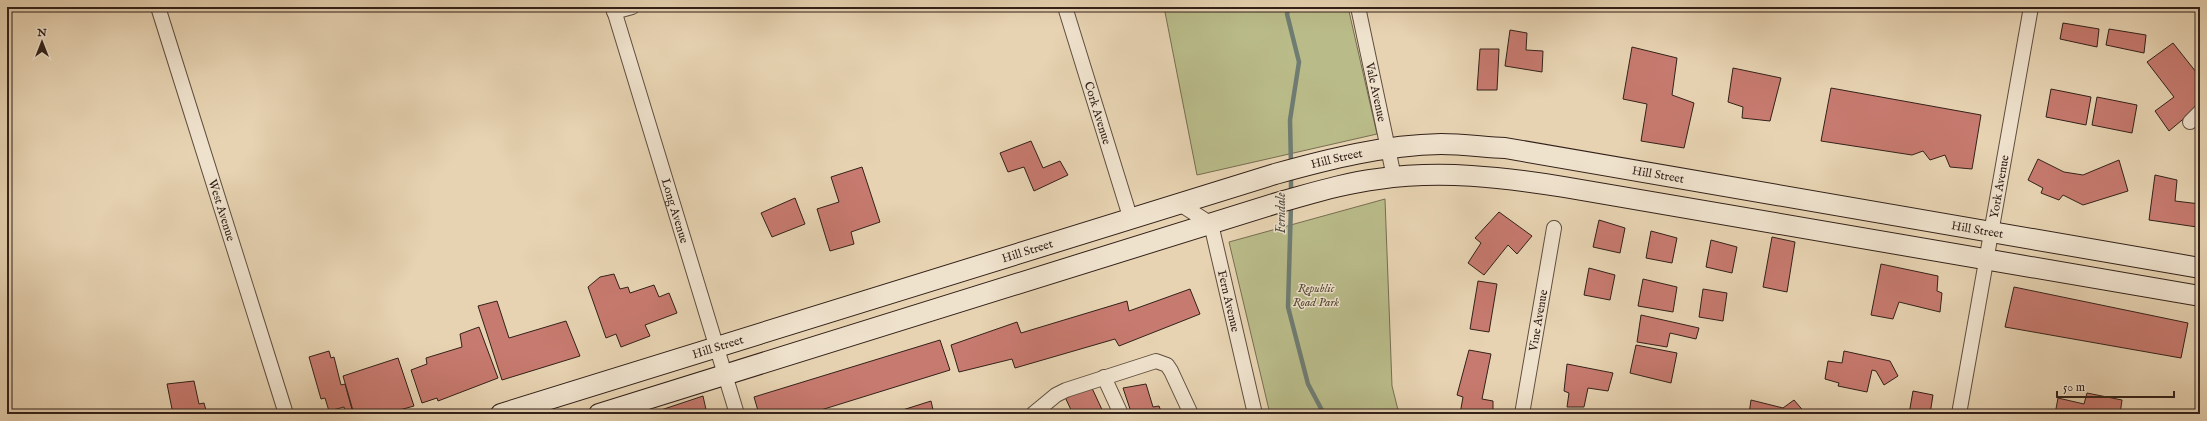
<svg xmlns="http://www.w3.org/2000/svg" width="2207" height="421" font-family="'IM FELL English',serif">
	<rect width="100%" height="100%" fill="#e7d3b2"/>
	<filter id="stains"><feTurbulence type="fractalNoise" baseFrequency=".005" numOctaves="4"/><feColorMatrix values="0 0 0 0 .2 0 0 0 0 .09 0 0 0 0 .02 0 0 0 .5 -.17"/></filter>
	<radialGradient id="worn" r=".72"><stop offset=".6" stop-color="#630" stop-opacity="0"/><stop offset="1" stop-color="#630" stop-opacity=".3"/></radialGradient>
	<!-- green -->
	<g fill="#b9bb89" stroke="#766e51">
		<polygon points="1164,7 1348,7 1377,134 1197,175"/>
		<polygon points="1385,199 1392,386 1399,414 1270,414 1229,242"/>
	</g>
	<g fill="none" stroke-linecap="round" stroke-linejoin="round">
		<!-- stream -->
		<g stroke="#6f7c72" stroke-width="4.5">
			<polyline points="1289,7 1287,14 1299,62 1290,120 1291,165"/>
			<polyline points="1291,174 1291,193"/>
			<polyline points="1291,204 1288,307 1308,384 1324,414"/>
		</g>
	</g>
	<!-- building -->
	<g fill="#c77a6f" stroke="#332119">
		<polygon points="2063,23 2099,29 2097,47 2060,39"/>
		<polygon points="2109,29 2146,35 2144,53 2106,45"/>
		<polygon points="1510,30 1527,33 1526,50 1543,51 1542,72 1505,66"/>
		<polygon points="2173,43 2200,77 2200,105 2169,131 2155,111 2174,97 2147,62"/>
		<polygon points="1632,47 1677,58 1672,95 1694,103 1684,148 1641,141 1647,104 1623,99"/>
		<polygon points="1480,49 1499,49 1497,90 1477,90"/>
		<polygon points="1733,68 1781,78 1770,121 1742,118 1743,107 1728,102"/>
		<polygon points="1831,88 1981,115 1972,169 1950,167 1945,155 1930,160 1923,151 1912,155 1821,141"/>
		<polygon points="2051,89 2091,97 2086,125 2046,117"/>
		<polygon points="2097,97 2137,105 2132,133 2092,125"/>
		<polygon points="1031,141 1043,168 1060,161 1068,175 1034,191 1024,167 1008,172 1000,153"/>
		<polygon points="2038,159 2064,172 2083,175 2119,160 2128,191 2083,205 2063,195 2059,200 2041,193 2043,188 2028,180"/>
		<polygon points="862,167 880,222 851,232 854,244 830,251 817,209 839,202 831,177"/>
		<polygon points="2155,175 2177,180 2175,201 2200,204 2197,227 2149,220"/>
		<polygon points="795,198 805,224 772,237 761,213"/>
		<polygon points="1499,212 1532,236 1517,254 1508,245 1484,275 1468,263 1481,243 1475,238"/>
		<polygon points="1599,220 1625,228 1620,253 1593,247"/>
		<polygon points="1651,231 1677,238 1672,263 1646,258"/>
		<polygon points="1772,237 1795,242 1787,292 1763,287"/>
		<polygon points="1711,240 1737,247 1732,273 1706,267"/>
		<polygon points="1881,264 1938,276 1937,291 1942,293 1940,312 1899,302 1893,319 1871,315"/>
		<polygon points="1589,268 1615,275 1610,300 1584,295"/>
		<polygon points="614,274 620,289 628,287 630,293 654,285 659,297 669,293 677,313 645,325 650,336 621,347 616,334 606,338 588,287 600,277"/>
		<polygon points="1643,279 1677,287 1673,312 1638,306"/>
		<polygon points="1478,281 1497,284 1489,332 1470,329"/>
		<polygon points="2014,287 2188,323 2181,358 2005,327"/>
		<polygon points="1190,289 1200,314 1119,346 1115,339 1015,368 1012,359 959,372 951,345 1017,322 1021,333 1127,301 1129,311"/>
		<polygon points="1703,289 1727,293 1723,321 1699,317"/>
		<polygon points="497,301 509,338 566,321 580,356 502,380 478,306"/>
		<polygon points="1641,315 1699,328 1696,339 1670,333 1667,347 1637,342"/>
		<polygon points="479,327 498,378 438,401 437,398 422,403 411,370 427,364 426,358 462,347 460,334"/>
		<polygon points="940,340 950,370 808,414 759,414 754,397"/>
		<polygon points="1636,345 1677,353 1671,383 1630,373"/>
		<polygon points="1469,350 1491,354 1482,399 1493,401 1493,414 1460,414 1463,397 1457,395"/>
		<polygon points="329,351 331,358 334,357 341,385 345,384 353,413 346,414 344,407 329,411 325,398 321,399 309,357"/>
		<polygon points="1844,351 1890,361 1898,376 1884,385 1876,371 1872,370 1867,392 1838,386 1839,383 1825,379 1828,361 1842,363"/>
		<polygon points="398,358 414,406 385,414 354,414 343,376"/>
		<polygon points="1567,364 1613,373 1608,391 1588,388 1584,407 1567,407 1569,393 1564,391"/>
		<polygon points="194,381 199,404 204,403 207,414 173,414 167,384"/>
		<polygon points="1146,384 1153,407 1159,406 1162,414 1137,414 1135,411 1131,412 1123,388"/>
		<polygon points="1091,386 1104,414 1073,414 1064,395"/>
		<polygon points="1913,391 1933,395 1930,414 1909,414"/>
		<polygon points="2087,393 2122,400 2120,414 2055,414 2058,398 2084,404"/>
		<polygon points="703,396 707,414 649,414"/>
		<polygon points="1751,400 1783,408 1794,400 1806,414 1749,414"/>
		<polygon points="931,401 934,414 890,414"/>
	</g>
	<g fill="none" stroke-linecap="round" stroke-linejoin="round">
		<!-- minor casing -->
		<g stroke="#604e3f" stroke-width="16">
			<g id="minor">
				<path id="s1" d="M158,7L286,414"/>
				<path id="s2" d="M613,7L737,414"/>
				<path id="s3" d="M1065,7L1131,220"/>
				<path id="s4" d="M1358,7L1394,177"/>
				<polyline points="614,12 632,7"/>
				<polyline points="2190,122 2200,112"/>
				<path id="s5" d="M1180,204L1211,224L1255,414"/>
				<polyline points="1104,377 1121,414"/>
				<polyline points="1033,414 1056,395 1066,390 1156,361 1167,365 1171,371 1191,414"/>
				<path id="s6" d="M1522,414L1554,228"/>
				<path id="s7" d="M1959,414L2031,7"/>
			</g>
		</g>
		<!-- secondary casing -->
		<g stroke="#332119" stroke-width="22">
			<g id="secondary">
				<path id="s8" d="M501,414L1275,174C1329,159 1384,145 1441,144C1462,144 1484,147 1505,148L2200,268"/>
				<path d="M599,414L1280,202C1313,193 1345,183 1378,179C1441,170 1502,177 1564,187L2200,296"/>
			</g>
		</g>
		<!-- minor -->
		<use href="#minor" stroke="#efe2cd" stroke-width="14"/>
		<!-- secondary -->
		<use href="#secondary" stroke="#efe2cd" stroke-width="20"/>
	</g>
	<g text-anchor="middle" stroke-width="3" stroke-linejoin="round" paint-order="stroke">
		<!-- street labels -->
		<g font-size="12" fill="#332119" stroke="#efe2cd">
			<text dy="4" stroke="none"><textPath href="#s4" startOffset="87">Vale Avenue</textPath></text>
			<text dy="4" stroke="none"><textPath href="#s3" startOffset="111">Cork Avenue</textPath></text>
			<text dy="4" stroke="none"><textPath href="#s8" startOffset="874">Hill Street</textPath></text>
			<text dy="4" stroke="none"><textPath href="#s8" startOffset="1199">Hill Street</textPath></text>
			<text dy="4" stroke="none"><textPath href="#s7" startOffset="231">York Avenue</textPath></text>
			<text dy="4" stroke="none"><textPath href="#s1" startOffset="213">West Avenue</textPath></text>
			<text dy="4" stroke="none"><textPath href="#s2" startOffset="213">Long Avenue</textPath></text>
			<text dy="4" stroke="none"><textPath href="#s8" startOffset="1523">Hill Street</textPath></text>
			<text dy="4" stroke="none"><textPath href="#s8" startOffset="551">Hill Street</textPath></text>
			<text dy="4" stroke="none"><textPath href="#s5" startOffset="116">Fern Avenue</textPath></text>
			<text dy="4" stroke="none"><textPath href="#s6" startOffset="95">Vine Avenue</textPath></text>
			<text dy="4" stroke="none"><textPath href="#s8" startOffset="227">Hill Street</textPath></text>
		</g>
		<!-- park labels -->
		<g font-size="12" font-style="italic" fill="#544835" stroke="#efe2cd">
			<text x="1316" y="292">Republic<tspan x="1316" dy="14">Road Park</tspan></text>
		</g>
		<!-- water labels -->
		<g font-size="13" font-style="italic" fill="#514e45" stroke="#efe2cd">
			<text transform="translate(1280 213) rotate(-90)" y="5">Ferndale</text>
		</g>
	</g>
	<!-- margin -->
	<rect width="2207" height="421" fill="none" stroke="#e7d3b2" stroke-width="24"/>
	<rect x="8" y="8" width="2191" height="405" fill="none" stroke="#332119" stroke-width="2"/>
	<rect x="12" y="12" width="2183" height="397" fill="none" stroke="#332119"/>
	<!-- north arrow -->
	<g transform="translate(42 42)" stroke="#efe2cd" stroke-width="3" paint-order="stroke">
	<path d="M0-3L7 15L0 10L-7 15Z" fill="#332119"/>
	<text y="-6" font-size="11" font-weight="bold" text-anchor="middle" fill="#332119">N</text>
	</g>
	<!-- scale -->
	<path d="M2057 391v6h117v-6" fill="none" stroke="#332119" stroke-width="2"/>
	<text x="2063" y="391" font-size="12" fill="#332119" stroke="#efe2cd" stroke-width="3" paint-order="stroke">50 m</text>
	<rect width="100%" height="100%" filter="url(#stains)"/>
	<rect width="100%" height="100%" fill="url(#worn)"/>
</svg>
